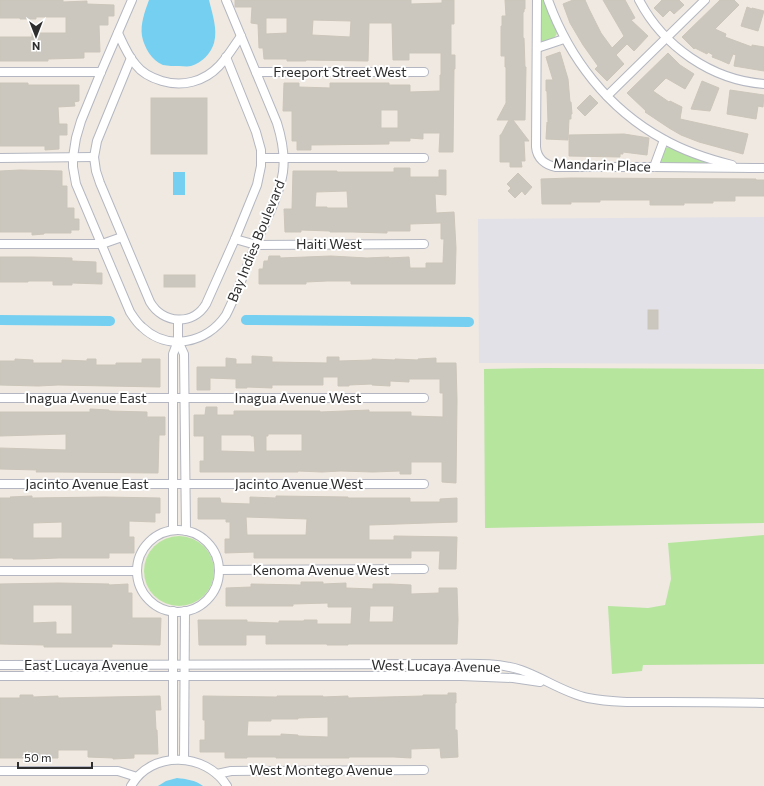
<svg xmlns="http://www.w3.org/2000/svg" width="764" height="786" font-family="Commissioner,sans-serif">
	<rect width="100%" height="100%" fill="#efe9e1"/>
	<!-- industrial -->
	<polygon fill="#e3e1e8" points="764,217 764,364 479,363 478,219"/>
	<!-- green -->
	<g fill="#b6e59e">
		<path d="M541,0H544L557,32C556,39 548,42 542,41L540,39Z"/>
		<polygon points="668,147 708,162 708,163 661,163 660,161 664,149"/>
		<polygon points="545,368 764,369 764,523 485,528 484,369"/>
		<polygon points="764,535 764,664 643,665 642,671 612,674 608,606 648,608 665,605 671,579 668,543"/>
		<circle cx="179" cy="571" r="35"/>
	</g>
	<!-- water -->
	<g fill="#75cff0">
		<path d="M149,0H209C212,13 218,29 214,43C211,53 202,63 191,66C187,67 183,66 179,66C174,66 168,66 163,65C152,61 144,47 142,36C140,24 145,11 149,0Z"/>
		<rect x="173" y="172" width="12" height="23"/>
		<path d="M177,778C186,779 195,780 203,786H158L166,781Z"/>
	</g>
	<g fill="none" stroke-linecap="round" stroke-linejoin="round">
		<!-- canal -->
		<g stroke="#75cff0" stroke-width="10">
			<polyline points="0,320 110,321"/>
			<polyline points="246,320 469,322"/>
		</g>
	</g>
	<!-- building -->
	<g fill="#cbc7bf" stroke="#cbc5ba" fill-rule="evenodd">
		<polygon points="0,0 63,0 63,2 87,1 87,4 114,5 114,16 108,16 108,25 99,25 100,52 84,52 84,58 48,59 48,61 0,61 0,37 32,37 32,33 66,33 66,17 36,17 36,19 20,19 20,18 0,18"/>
		<path d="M235,0H411V4L442,3V0H454V24H451V55H455V69H454L453,152H439L440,133H423V139L410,138V141H389V144L311,145V150H297V141H292V111H283L284,83H299V87L330,88V83H389V85H410V92L440,91V75H441V53H409V60H393L392,23H369L368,61L306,60V61H287V59H264L263,48H259L258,24L251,23L252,7H235ZM266,18H287V33L266,34ZM313,20L351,21L350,37L312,35ZM381,110H398V128H381Z"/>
		<polygon points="505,0 525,0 525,9 524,9 524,12 523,12 523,38 524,38 525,67 526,67 525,120 513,120 529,141 524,141 525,161 521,161 522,167 510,167 510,162 500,162 500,135 501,135 509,120 497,120 506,103 506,67 505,67 505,56 501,56 501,26 502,26 502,16 506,16"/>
		<polygon points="573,0 585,0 589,9 601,33 612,48 624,36 603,0 625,0 635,18 631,20 648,36 634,51 627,44 616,55 624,64 607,81 595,69 598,66 583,45 570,23 563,4"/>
		<polygon points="662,0 679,0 684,5 674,14 670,10 663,17 654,8"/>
		<polygon points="720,0 734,0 739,5 715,29 726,34 725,37 752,47 752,45 764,47 764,71 734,66 736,55 733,54 729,64 720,60 712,57 713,55 708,52 707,54 695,48 694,49 682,37"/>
		<polygon points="747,7 752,9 752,8 764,11 758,31 741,26"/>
		<polygon points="560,52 568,79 570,102 571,102 572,114 571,114 571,119 569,119 568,140 546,139 547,122 548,123 547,91 546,91 546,80 553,80 546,57"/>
		<polygon points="668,53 680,65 694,74 685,89 666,78 653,91 669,102 670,101 682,107 680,119 748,134 743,154 699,142 681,135 669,128 645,112 646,111 627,93"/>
		<polygon points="702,81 719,88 710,111 691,109"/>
		<polygon points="0,83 28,83 28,85 79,85 79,101 74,102 75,106 58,107 59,124 67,124 67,135 59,135 59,149 45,150 45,146 0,146"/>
		<polygon points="730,90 764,95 763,107 758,106 756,119 727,114"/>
		<polygon points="590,95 598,103 585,116 577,108"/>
		<rect x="151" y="98" width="56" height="56"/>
		<polygon points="624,134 649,138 647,155 623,152 623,154 620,154 620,157 569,156 569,135"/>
		<path d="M394,168H410V177H439V170H446V195L435,194L436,213L454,212L456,248L455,284H351V281H327L306,282V284H259V269H263L264,261H268L269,256H280V258L331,256L367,258L389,257V258L409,257L410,268H426V263H443L444,239H441V223L410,224V231H387V233L352,232H330V231L301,230V232H285L284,209H292L293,171H337V172H394ZM347,191L348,208H327V207H315L316,192Z"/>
		<polygon points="20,170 62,171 62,186 67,186 67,208 74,208 74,219 79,219 79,230 71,230 71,233 44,233 44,234 32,235 32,232 0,232 0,171"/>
		<polygon points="518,173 532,187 525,195 522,191 515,198 508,191 511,188 507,184"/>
		<polygon points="571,178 756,179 756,180 764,180 764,196 735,196 735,201 713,201 713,203 684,203 684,205 650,205 650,200 600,200 600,202 571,202 571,204 542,204 541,179"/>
		<polygon points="0,257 32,257 72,258 72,261 96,262 96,273 102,273 102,284 72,283 72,285 53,285 53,281 28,281 28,282 0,282"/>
		<rect x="164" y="275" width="31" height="12"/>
		<rect x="648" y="310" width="10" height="19"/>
		<path d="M252,356L272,357V362L327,363V357H339V361L372,360V359L395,360V359L418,360V359L436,358V363H456L457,400L456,483L442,482V462H411V474H400V471L373,472L341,471L322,472L298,471V472H200V461H204V436H194V415H205L206,407H217V415H234V411H320V412L369,410V412H411V416L443,417V393H440V379H409V382L390,381V386L372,385V384L349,385V386H338V377H323V385H272V388L247,387V388H236V379L210,378V390H197V367H226V358L236,359V364H252ZM268,434H302V451H266V436H268ZM221,435H251V436H254L255,452L221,451Z"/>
		<polygon points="15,359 33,360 33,363 62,363 62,360 87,361 87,359 96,359 96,365 116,365 116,363 142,363 142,359 160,359 160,387 58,385 38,386 0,385 0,361 15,361"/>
		<polygon points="90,409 109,410 109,411 147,412 147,417 165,417 165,435 159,435 158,473 58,472 36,472 37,470 0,469 0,448 66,450 66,434 0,436 0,412 90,412"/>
		<path d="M32,496V498L104,497L160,498V513H155V522L129,521V537H134V553H109V558H58L33,559H13V558H0V498H11L10,497ZM62,522V538H33V523Z"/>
		<path d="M276,496L348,497V498H410V502H440V499L457,498V522L369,525V540H394V536L457,537L456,569H439L440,551H411V558H254V552L225,553V539H230V522H226V519H198V498H220L221,503L250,504V497L276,498ZM246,517L307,519L306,535H247Z"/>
		<path d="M301,582H323V584L346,583V588L373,589V584H390L411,585V594L439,593V588H457L458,620L457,644H348V645H327V644H266V635H246V645H199L198,620H247V622L279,623V621H304V620H317V624H351L352,607H328V603L293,604V606H226V588L251,587V584L301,585ZM370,606H394L393,622H369Z"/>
		<path d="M58,583L109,584V585L128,584V593H132V618H161L160,645L112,644V647H44V645L0,644V584ZM33,605H72V634H56V622L33,623Z"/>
		<path d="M448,693H456V703H455V730H457L458,757L441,758L440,748L411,749V758L394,757H349V758H276V757H247V758H225V752H200V740H205V720H203V696L277,697V696H323V697L348,696V698L423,696V695H448ZM328,717V737L298,736V735L281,734V736H247L248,721H271V719H298V718Z"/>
		<polygon points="20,695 33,695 33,697 58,696 58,698 160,696 161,710 155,710 156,730 157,730 158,754 134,754 134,758 113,759 113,758 88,757 88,750 58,750 58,758 0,758 0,698 20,698"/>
	</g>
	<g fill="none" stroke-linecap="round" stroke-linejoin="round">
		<!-- minor casing -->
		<g stroke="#b4b7c1" stroke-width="10">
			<g id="minor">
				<path d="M132,0L101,72L81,121L76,138L73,157V167L76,184L130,312C134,318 137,323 142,327C168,352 207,343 226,315C238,291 247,266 257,241C266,221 280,193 283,172C285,156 282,139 277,123L226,0"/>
				<path d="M537,0L536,147C537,158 545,165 556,167H654L753,168"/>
				<path d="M548,0C569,58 608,109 663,139C684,151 708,159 732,165"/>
				<path d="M639,0C663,46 711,80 764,84"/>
				<path d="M118,33C123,44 128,56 136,65C142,73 152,78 162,81C182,87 204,82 219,66C227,58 234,46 241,36"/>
				<polyline points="537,48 564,39"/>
				<path d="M131,58L97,141L94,157L96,171L100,183L150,302C163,324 193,326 206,304L235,239L257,185L261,166V150L256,132L226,57"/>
				<polyline points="0,72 101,72"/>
				<polyline points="256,72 424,72"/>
				<polyline points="607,96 705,0"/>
				<polyline points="0,158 94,157"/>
				<polyline points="262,158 424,158"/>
				<polyline points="654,167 664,140"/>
				<polyline points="749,168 764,168"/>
				<polyline points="235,239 256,245 424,244"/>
				<polyline points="0,244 102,244 122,237"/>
				<polyline points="178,341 184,354 186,531"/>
				<polyline points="0,398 424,398"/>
				<polyline points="0,484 424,484"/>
				<polyline points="173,530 173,354 178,341 178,320"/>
				<circle cx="178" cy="571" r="41"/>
				<polyline points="219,570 424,569"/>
				<polyline points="0,571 137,571"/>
				<path d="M0,665L443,664C468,664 497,662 521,670C544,678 564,693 588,698C614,703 641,702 667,702C699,702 732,702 764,703"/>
				<polyline points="0,676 461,676 513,678 540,682"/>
				<polyline points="173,759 173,611"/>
				<polyline points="184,759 185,611"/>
				<polyline points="0,771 118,771 137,777"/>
				<polyline points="217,774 231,771 424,770"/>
				<path d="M131,786C151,750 206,752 227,786"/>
			</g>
		</g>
		<!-- minor -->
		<use href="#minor" stroke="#fff" stroke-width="8"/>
	</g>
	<g text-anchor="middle" stroke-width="4" stroke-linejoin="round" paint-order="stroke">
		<!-- street labels -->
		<g font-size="14" fill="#2e2e2e" stroke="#fff">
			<text x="340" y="77">Freeport Street West</text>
			<text transform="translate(602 165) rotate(2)" y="5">Mandarin Place</text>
			<text transform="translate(256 241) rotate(-68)" y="5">Bay Indies Boulevard</text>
			<text x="329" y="249">Haiti West</text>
			<text x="86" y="403">Inagua Avenue East</text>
			<text x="298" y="403">Inagua Avenue West</text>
			<text x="87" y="489">Jacinto Avenue East</text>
			<text x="299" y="489">Jacinto Avenue West</text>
			<text x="321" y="575">Kenoma Avenue West</text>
			<text x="86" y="670">East Lucaya Avenue</text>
			<text transform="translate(436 666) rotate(1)" y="5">West Lucaya Avenue</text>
			<text x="321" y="775">West Montego Avenue</text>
		</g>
	</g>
	<!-- north arrow -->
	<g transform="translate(36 36) rotate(180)" stroke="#ffffff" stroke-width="3" paint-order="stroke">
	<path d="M0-3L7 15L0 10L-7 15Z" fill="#2e2e2e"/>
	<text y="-6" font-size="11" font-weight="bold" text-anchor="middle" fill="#2e2e2e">N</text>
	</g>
	<!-- scale -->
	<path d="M18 762v6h74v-6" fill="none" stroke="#2e2e2e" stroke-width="2"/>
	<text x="24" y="762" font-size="12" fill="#2e2e2e" stroke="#ffffff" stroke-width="3" paint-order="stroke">50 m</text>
</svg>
